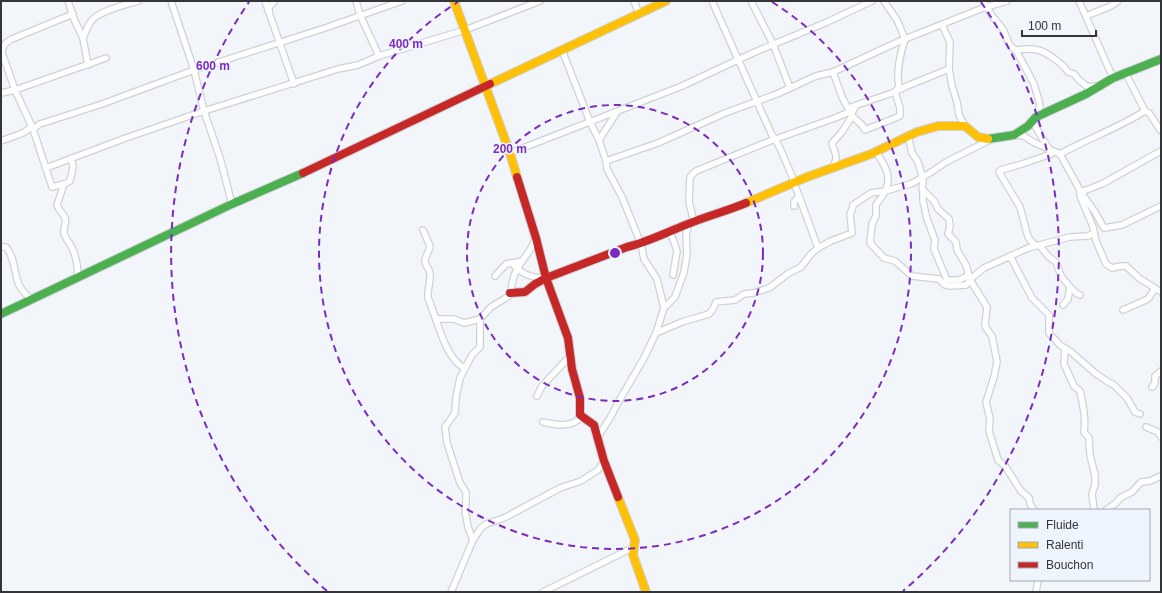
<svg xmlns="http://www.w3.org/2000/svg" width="1162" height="593" font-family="Helvetica,sans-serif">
	<rect width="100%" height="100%" fill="#f2f6fa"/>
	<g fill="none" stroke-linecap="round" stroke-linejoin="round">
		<!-- street casing -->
		<g stroke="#cfd2d5" stroke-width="8">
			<g id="street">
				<polyline points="68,1 74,19 83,38 88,65"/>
				<polyline points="171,1 194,70 204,111 220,158 232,204"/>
				<polyline points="265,1 294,84"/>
				<polyline points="356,1 360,15 379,56"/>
				<polyline points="634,1 639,14"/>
				<polyline points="712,1 771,133 779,146 795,183"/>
				<polyline points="751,1 773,44 790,88"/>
				<polyline points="984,1 986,7"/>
				<polyline points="1079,1 1113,78"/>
				<polyline points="987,7 992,16 1003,29 1010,46 1016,50 1034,84 1039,101 1040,106 1036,117"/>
				<polyline points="269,12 269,7 274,2"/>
				<polyline points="1086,16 1111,6 1118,1"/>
				<polyline points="942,25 950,42 949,69 952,86 957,102 959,115 965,126"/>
				<path d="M83,38C86,31 88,24 93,19C103,10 125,5 138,1"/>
				<polyline points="562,50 590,122 599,140 606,161 607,169 622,197 641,244 644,259 657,279 664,308 656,333 644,358 619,401 610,418 597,438"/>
				<path d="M1016,50C1023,49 1031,48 1038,50C1047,52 1064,65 1068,72L1074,74L1079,80L1088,87L1095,86"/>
				<polyline points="1126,74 1145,111 1149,113 1161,131"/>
				<polyline points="1,93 15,90 106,58"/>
				<polyline points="851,107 895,92 907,86 949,69"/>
				<path d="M855,107L851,115L862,125L865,130L900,116V108L895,92L899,87C896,71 900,55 905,39L897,20L884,1"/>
				<polyline points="1034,120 1035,126 1050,151 1051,154 1022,164 1001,170 999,172 1020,207 1028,237 1035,246"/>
				<polyline points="908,135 912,153 918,162 921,172 923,180 922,189 934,201 938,209 949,219 950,226 948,234 956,242 957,250 966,265 970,280 987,307 985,324 986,328 992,336 997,362 994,377 986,402 990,419 989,431 998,460 1005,466 1021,491 1029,498 1030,504 1034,510"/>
				<polyline points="1016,135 1024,136 1033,142 1060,154 1081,192 1095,212 1104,228 1122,225 1161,206"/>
				<polyline points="599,140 617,112"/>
				<polyline points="1,141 23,133 30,128 33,129 40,124 102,104 194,70 325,28 402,1"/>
				<path d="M876,152C885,166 894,177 883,195C881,199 878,201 876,205V216L872,224L870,243L884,258L895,261L912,276L939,279L945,285L950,286L966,285L974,276L984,268L1028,248L1070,237L1088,236L1094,233"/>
				<polyline points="510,153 682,86 755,52 825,23 872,1"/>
				<path d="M1060,154C1087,139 1118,128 1145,111"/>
				<path d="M71,158L73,167L70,181L64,184L57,205C59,211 63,213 65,218C67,224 63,228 64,233C65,238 68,241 70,244C75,252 79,268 77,277"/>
				<polyline points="606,161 658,143 725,113 777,94 816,76 833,72 900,41 983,8 1007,1"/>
				<polyline points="46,168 123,139 204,111 338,69 358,65 379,56 465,30 540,1"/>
				<path d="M831,169C840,156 835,156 832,143L842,132L852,116L842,97L833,72"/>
				<path d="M64,184L52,187L33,129L15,90L2,53C2,46 6,42 12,39L73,14"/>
				<polyline points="1080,190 1080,196 1093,227 1096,241 1106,264 1112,268 1121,266 1126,266 1139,278 1161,292"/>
				<polyline points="923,191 923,201 927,219 935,240 934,249 947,280 959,280 968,276"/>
				<polyline points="1081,192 1102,184 1161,151"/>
				<polyline points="799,196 818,248"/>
				<polyline points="794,206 794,202 799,196 794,183"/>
				<polyline points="694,222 689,202 690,177 696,171 770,141 835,118 849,112"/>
				<path d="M423,230L430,246C429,252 425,256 425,261C425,266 429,268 430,273C431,281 427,290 428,298C437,318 445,360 465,368"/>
				<polyline points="669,232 673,239 677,251 673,275"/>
				<polyline points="1039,245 1049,257 1056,262 1061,276 1070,287 1068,299 1063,305"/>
				<path d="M1,247H6C15,257 14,273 19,285C22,291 27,295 31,300"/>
				<polyline points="1010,256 1032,298 1049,315 1049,333 1060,345 1071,352 1095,373 1108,382 1114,385 1127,398 1135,412 1140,414"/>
				<path d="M522,261L512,263C520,274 532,278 546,278"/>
				<polyline points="495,276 506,264 512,263"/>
				<polyline points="1070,287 1076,293 1080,295"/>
				<polyline points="664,308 675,297 684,272 687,254 686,235 689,223"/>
				<polyline points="1123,310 1148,299 1155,288"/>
				<polyline points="437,319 454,319 464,323 480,319"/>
				<polyline points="656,333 682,322 709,314 713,309 716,302 735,300 744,294 753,293 769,288 789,273 801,267 811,254 818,248 831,241 852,233 850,214 852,210 853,205 871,193 885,191 911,184 933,171 946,162 990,140"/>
				<path d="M1065,349L1064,364L1074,386L1080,391C1083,405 1086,418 1084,432L1089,438L1090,455L1095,475V485L1092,494L1094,510"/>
				<polyline points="1152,387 1155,383 1155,376 1161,371"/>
				<polyline points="537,396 542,386 570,356"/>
				<path d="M543,422C556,425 572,428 581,417"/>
				<polyline points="1146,427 1158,432 1161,437"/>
				<polyline points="1106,510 1116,503 1120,498 1132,492 1141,482 1150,481 1161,476"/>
				<path d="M473,540L468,527L465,511L466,502V492L460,483L447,443L445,427L455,413L456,397L460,378L472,355L480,347V319L491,307L509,296C512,289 512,279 516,271C521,260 532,251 535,239"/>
				<polyline points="451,592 473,540 481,528 486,524 504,518 560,488 581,481 598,470 604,461"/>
				<polyline points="543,592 634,547"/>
				<polyline points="1036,592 1038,580"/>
			</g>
		</g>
		<!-- fast casing -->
		<g stroke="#cfd2d5" stroke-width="10">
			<g id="fast">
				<polyline points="988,139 1014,135 1028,126 1036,117 1086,94 1113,78 1161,59"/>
				<polyline points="1,314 232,204 303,173"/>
			</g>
		</g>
		<!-- slow casing -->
		<g stroke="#cfd2d5" stroke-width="10">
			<g id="slow">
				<polyline points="454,1 510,153 517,177"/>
				<polyline points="490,84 666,1"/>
				<polyline points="746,203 807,177 871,154 917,132 938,126 965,126 978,137 988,139"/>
				<polyline points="618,497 635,540 633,555 646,592"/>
			</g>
		</g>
		<!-- jam casing -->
		<g stroke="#cfd2d5" stroke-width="10">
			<g id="jam">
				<polyline points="303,173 490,84"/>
				<polyline points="517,177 536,238 546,278 568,338 572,369 580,398 580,415 594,425 604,461 618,497"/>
				<path d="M510,293L525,292L535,284L546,278L627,247C648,242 667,232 688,224C707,216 727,211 746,203"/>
			</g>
		</g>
		<!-- street -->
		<use href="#street" stroke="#fdfefe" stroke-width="5.5"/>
		<!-- fast -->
		<use href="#fast" stroke="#4caf50" stroke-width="8"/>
		<!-- slow -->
		<use href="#slow" stroke="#ffc107" stroke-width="8"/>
		<!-- jam -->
		<use href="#jam" stroke="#c62828" stroke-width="8"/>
	</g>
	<!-- distance rings -->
	<g fill="none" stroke="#7b2cbf" stroke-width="2" stroke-dasharray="7 5">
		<circle cx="615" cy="253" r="148"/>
		<path d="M772 2A296 296 0 1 1 458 2"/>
		<path d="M327 591A444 444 0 0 1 249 2M981 2A444 444 0 0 1 903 591"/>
	</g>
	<circle cx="615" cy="253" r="6" fill="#7b2cbf" stroke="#eff5fe" stroke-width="2"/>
	<g font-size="12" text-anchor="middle" font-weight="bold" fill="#7b2cbf" stroke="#eff5fe" stroke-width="3" stroke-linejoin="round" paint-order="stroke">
		<text x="406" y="48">400 m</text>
		<text x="213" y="70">600 m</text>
		<text x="510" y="153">200 m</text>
	</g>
	<!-- border -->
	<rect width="1162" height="593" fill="none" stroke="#333539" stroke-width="4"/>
	<!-- legend -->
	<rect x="1010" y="509" width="140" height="72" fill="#eff5fe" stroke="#a4a8af"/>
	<rect x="1018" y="522" width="20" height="6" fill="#4caf50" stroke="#a4a8af"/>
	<text x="1046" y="529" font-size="12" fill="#333539">Fluide</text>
	<rect x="1018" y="542" width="20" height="6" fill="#ffc107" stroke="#a4a8af"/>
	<text x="1046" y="549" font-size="12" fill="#333539">Ralenti</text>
	<rect x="1018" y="562" width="20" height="6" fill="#c62828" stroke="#a4a8af"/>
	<text x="1046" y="569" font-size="12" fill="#333539">Bouchon</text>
	<!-- scale -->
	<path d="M1022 30v6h74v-6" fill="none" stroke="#333539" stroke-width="2"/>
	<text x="1028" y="30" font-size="12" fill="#333539" stroke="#eff5fe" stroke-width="3" paint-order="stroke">100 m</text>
</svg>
